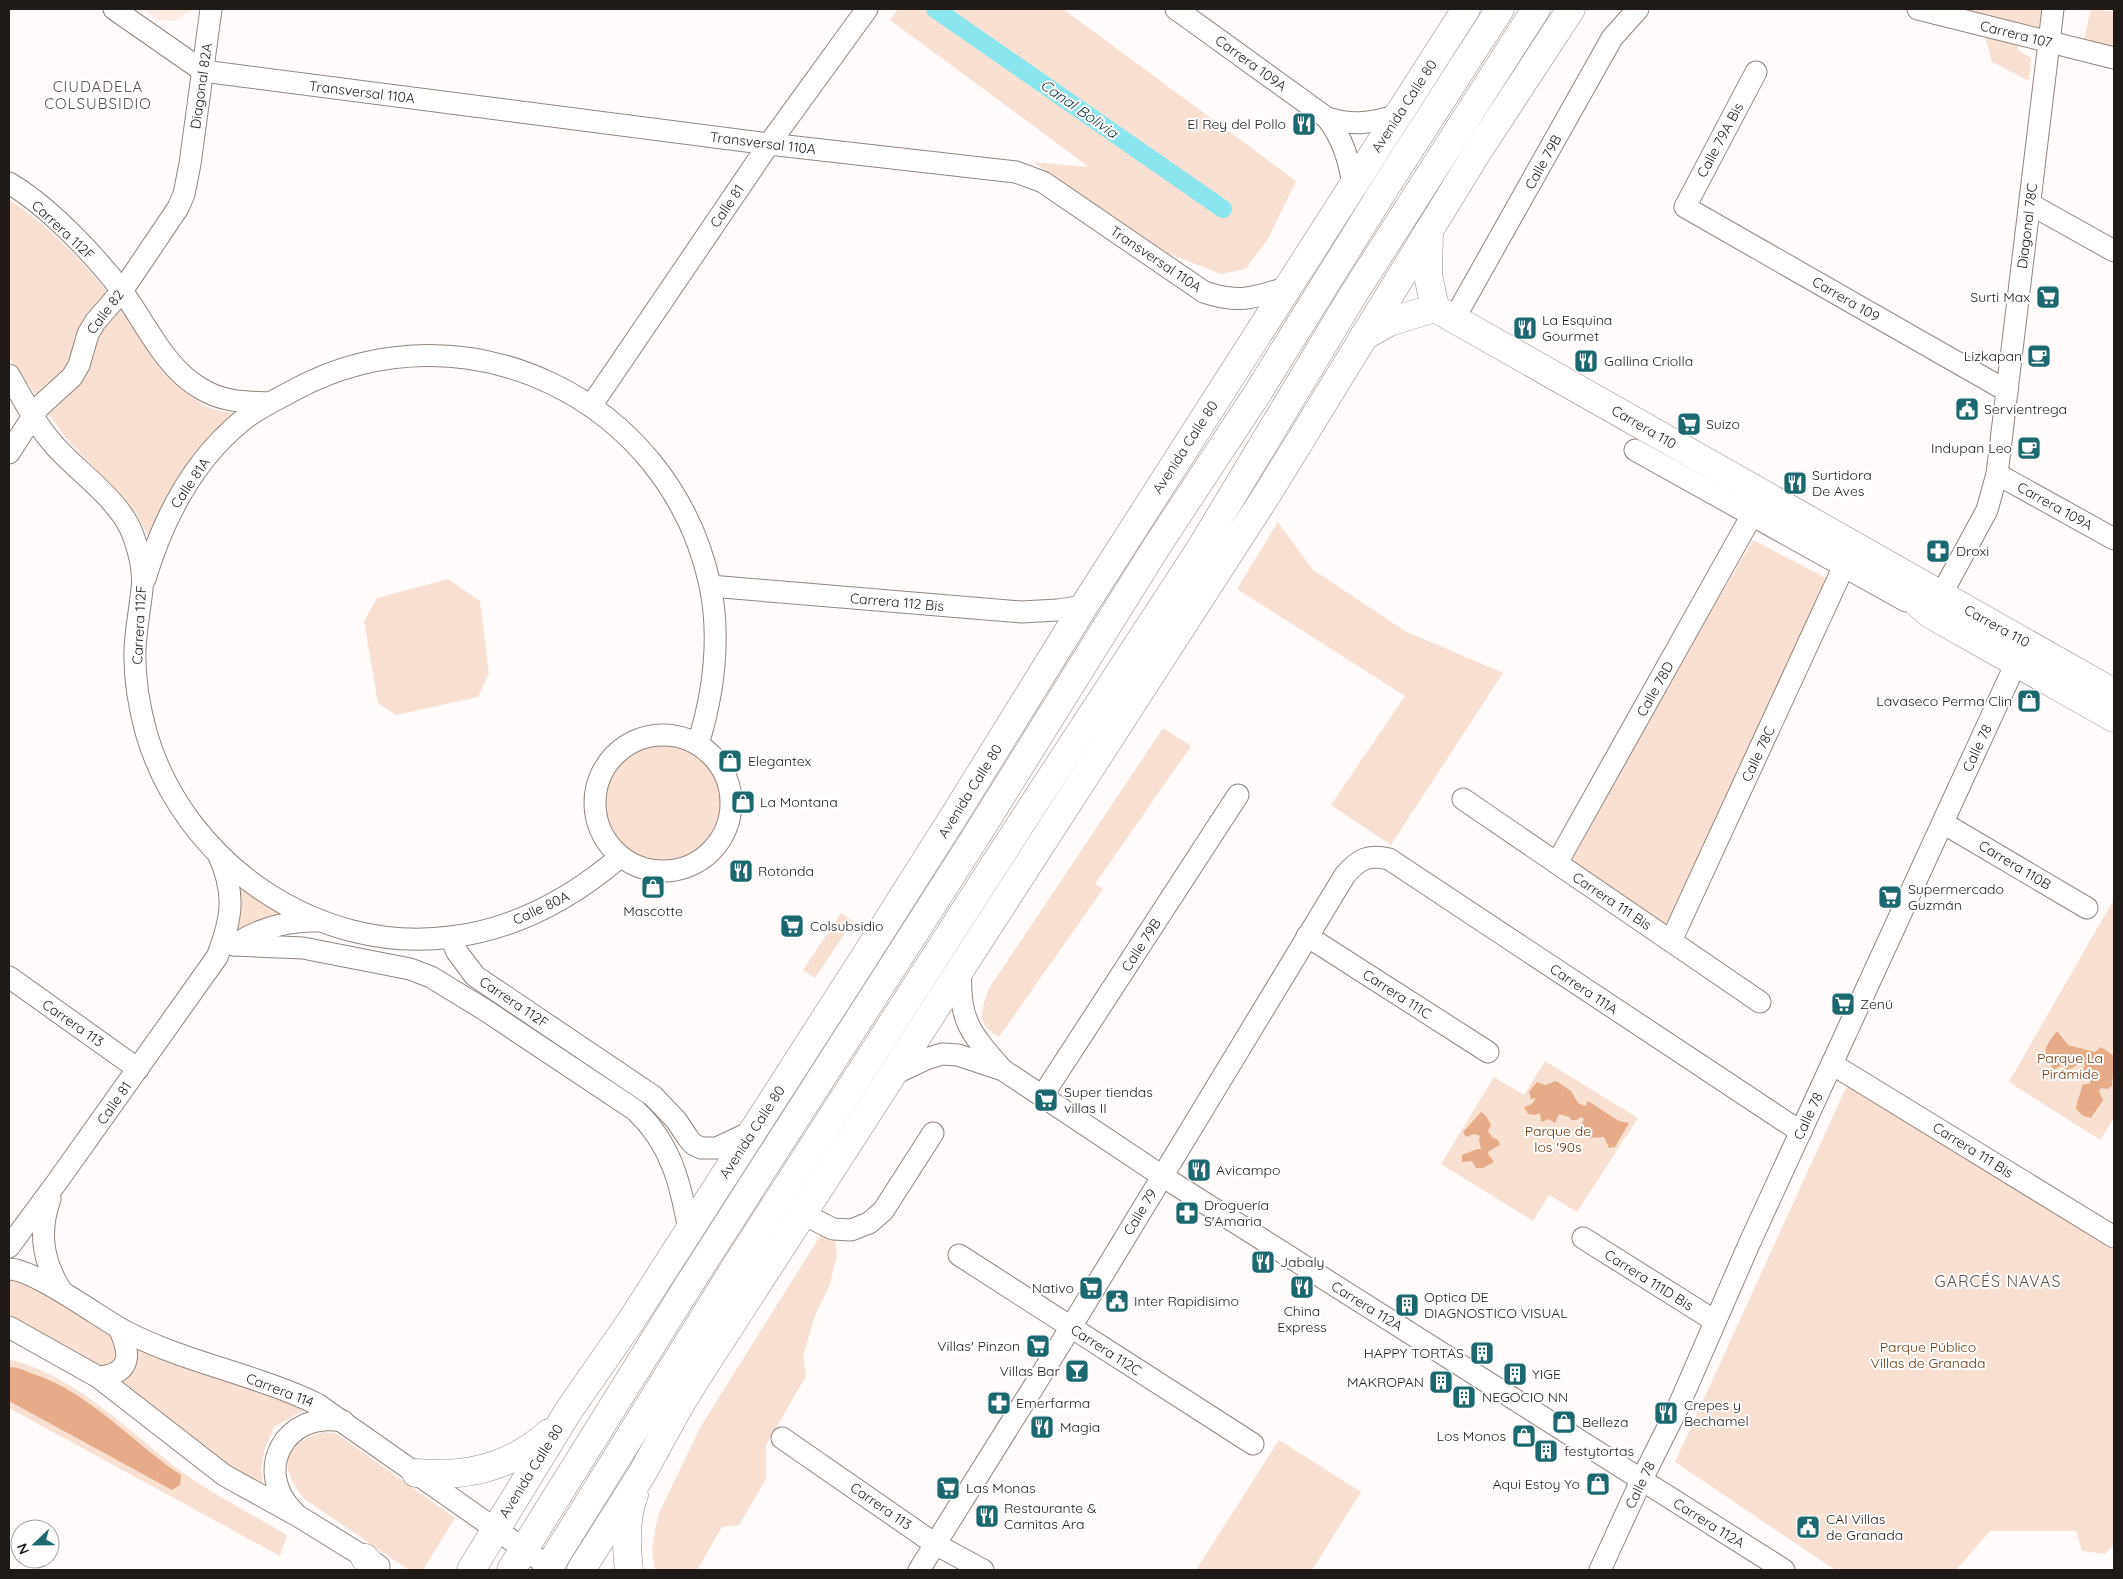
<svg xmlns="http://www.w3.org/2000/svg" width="2123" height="1579" font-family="Quicksand,sans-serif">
	<rect width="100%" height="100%" fill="#fefbfa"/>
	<!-- built -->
	<polygon fill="#fdece3" points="144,9 193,9 175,21 158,20"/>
	<!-- green -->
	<g fill="#f8e1d3">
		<polygon points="898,9 1063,9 1296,181 1269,237 1246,269 1221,274 1167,253 1033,162 1089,167 890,20"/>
		<polygon points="1957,9 2043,9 2041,29"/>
		<polygon points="2091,9 2114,12 2114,47 2084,39"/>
		<polygon points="1987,34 2018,42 2018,50 2031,58 2029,81 1992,62 1986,40"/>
		<path d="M9,199C44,223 77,255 104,288C133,322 170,393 213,409C220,411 228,412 235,414L194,455L165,498L149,537L137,515L121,496L65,437L9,357Z"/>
		<polygon points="1278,522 1312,569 1405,631 1503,673 1391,845 1331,805 1405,696 1237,589"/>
		<polygon points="1753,540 1830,580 1673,918 1664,925 1569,862 1570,850"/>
		<polygon points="448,579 480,601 489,673 478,697 396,715 378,703 364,621 377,598"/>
		<path d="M1163,728L1191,746L1095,884L1103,889L999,1037C995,1034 990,1031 986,1027C977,1017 986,997 990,987Z"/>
		<circle cx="663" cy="803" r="58"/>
		<polygon points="237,884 283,916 234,934"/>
		<polygon points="2114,899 2114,1118 2100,1140 2009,1082"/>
		<polygon points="841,913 853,921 815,978 803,970"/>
		<polygon points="1545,1061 1638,1118 1577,1212 1549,1195 1533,1221 1441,1164 1494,1077 1524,1095"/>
		<polygon points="1849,1081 2114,1246 2114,1545 2105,1554 2082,1551 2076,1531 1990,1531 1956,1570 1835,1570 1675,1462"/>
		<polygon points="822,1233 835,1241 837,1255 830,1284 814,1318 803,1357 806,1376 766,1445 766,1479 739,1525 722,1527 697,1570 655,1570 652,1552 655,1530 659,1513 701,1426"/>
		<polygon points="9,1278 22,1281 98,1322 120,1344 115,1364 100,1368 9,1319"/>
		<polygon points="131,1340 307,1408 274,1427 264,1451 261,1471 264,1486 224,1464 117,1379"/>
		<path d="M9,1359C81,1378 131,1435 189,1477C220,1498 255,1516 287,1535L280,1556L9,1408Z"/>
		<path d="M324,1432L335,1433L347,1441L455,1518L423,1570H409L303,1498C278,1464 282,1443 324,1432Z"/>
		<polygon points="1279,1440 1361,1492 1312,1570 1196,1570"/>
	</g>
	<!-- forest -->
	<g fill="#e8ab87">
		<path d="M2057,1031L2068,1045L2095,1052L2101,1047L2114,1056L2112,1086L2108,1089L2101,1088L2099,1091L2103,1100L2091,1118L2083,1116L2076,1109C2077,1099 2081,1094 2082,1085L2091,1083L2081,1073L2085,1065L2080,1061L2074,1067L2066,1070L2062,1065L2054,1070C2041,1052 2044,1048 2057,1031Z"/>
		<polygon points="1556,1081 1571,1091 1578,1103 1585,1106 1588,1101 1619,1121 1629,1123 1615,1147 1609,1148 1604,1137 1587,1138 1581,1125 1584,1119 1581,1117 1577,1120 1571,1120 1569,1117 1559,1114 1555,1123 1549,1119 1541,1122 1540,1113 1535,1115 1528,1114 1524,1107 1532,1104 1536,1098 1531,1099 1529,1092 1537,1082 1545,1085"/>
		<polygon points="1481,1112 1486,1116 1491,1125 1488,1131 1492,1137 1498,1140 1500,1145 1489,1151 1488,1154 1494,1162 1483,1168 1476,1168 1472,1161 1462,1162 1462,1155 1477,1149 1481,1149 1479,1140 1480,1136 1474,1134 1466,1137 1463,1132"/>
		<path d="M9,1367C17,1367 24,1370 31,1373C90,1392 130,1441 181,1475L180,1485L172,1490L9,1401Z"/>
	</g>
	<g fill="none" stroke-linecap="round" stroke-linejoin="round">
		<!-- canal -->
		<polyline stroke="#8be5ed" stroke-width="18" points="935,9 1223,209"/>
		<!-- minor casing -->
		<g stroke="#91857e" stroke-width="23">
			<g id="minor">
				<path d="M114,9L203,71L769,144L1016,172L1043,182L1204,292C1239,304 1254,298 1288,287"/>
				<path d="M1176,9L1327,118C1343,139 1349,160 1353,185"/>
				<polyline points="1918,9 2114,58"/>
				<polyline points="1756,72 1685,207 2007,391"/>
				<path d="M1327,118C1353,126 1373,123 1398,115"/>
				<path d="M9,183C48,206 94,254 122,291C145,322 165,368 200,388C222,402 244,402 269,403"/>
				<polyline points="2030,204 2114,251"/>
				<polyline points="1454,319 1612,38 1638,9"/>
				<path d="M9,375C23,399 36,425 55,446C79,473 121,501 133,535C139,551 144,572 142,589C140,609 136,628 135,649C134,676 139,706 146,732C183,862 317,955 451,937C516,929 572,898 620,857"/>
				<polyline points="591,406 769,144 867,9"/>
				<polyline points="1635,450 1906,601"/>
				<polyline points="9,453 39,407 72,377 79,365 88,334 95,322 122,291 178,208 184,194 190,164 211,9"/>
				<polyline points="1997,474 2114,539"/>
				<path d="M145,579C163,519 192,461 243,420C258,408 278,399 296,389C465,299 670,399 710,585C721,639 714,692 698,744"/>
				<polyline points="710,586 1021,612 1058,610 1084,606"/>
				<polyline points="1934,608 1987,510 1997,474 2053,9"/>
				<circle cx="663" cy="803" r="68"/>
				<polyline points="1463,799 1760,1002"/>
				<polyline points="1943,823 2087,908"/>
				<polyline points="1557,863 1752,515"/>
				<polyline points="1307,936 1488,1052"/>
				<polyline points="451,938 457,952 475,976 653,1096 676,1120 688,1138 693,1144 701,1148 717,1148 753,1131"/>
				<polyline points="1671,941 1844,566"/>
				<path d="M234,945L303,948L410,969L431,977L485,1010L635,1110C671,1143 681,1185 689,1231"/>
				<path d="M234,945C260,928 286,920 318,921"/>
				<path d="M961,968C958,1018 969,1032 1001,1068"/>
				<polyline points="9,977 138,1069"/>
				<polyline points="1832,1064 2114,1237"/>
				<polyline points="892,1075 926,1059 942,1054 958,1055 1003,1070 1162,1176 1784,1570"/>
				<polyline points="1043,1095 1238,795"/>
				<path d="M50,1199C38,1233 43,1262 62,1292"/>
				<polyline points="803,1214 833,1229 851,1230 869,1223 883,1211 933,1133"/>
				<polyline points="1583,1238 1715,1321"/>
				<path d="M9,1247L57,1182L217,957C232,919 236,894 219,856"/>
				<polyline points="959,1255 1253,1444"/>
				<path d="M9,1269C33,1269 95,1314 119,1328C181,1362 253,1373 317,1404L554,1570"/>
				<polyline points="9,1327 98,1377 224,1475 298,1516 379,1566"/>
				<path d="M98,1377C132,1374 131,1354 119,1328"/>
				<polyline points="782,1438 935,1544 983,1570"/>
				<path d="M294,1512C252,1471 285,1410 343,1421"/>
				<path d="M919,1570L1071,1327L1345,875C1359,859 1368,854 1389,859L1801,1132"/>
				<polyline points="1600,1570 1641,1481 1679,1405 1750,1242 2016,663"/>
			</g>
		</g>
		<!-- major casing -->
		<g stroke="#91857e" stroke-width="29">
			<g id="major">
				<polyline points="1429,230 1428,275 1435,308"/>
				<polyline points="1364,336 1389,322 1435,308 2114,693"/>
				<polyline points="1892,580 1930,614 2114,718"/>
			</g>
		</g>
		<!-- highway casing -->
		<g stroke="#91857e" stroke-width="29">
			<g id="highway">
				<path d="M416,1473C466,1478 511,1467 549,1433"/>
				<polyline points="365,1558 375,1570"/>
				<polyline points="471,1570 569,1410 631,1321 864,958 954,816 1084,606 1466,9"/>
				<polyline points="511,1570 690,1283 970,846 1157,546 1257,394 1388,183 1500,9"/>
				<polyline points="547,1570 738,1263 1020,825 1199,551 1353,295 1536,9"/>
				<polyline points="581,1570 643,1472 677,1410 694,1382 1268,493 1478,151 1571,9"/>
				<path d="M629,1570C626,1546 625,1518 634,1495"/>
			</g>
		</g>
		<!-- minor -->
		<use href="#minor" stroke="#fff" stroke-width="21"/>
		<!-- major -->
		<use href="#major" stroke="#fff" stroke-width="28"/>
		<!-- highway -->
		<use href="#highway" stroke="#fff" stroke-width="28"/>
	</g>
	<!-- icons -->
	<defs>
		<g id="restaurant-square" transform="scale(1.25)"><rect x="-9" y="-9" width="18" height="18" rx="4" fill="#1c686f" stroke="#fff"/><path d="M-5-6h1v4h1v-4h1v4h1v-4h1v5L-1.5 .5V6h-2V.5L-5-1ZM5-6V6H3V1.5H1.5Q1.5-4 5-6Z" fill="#fff"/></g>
		<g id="supermarket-square" transform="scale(1.25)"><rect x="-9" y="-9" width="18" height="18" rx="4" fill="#1c686f" stroke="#fff"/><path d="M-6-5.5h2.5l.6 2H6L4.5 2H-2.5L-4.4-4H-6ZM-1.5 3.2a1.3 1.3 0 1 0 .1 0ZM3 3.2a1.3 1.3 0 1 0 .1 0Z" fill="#fff"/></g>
		<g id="cafe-square" transform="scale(1.25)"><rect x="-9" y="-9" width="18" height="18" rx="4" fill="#1c686f" stroke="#fff"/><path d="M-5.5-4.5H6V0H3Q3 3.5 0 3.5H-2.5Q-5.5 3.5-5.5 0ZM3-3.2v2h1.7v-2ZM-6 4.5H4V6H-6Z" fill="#fff"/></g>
		<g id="civic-square" transform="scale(1.25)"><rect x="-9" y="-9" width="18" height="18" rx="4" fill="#1c686f" stroke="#fff"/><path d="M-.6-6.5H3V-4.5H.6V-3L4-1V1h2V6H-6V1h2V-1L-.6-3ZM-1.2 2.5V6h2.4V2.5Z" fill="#fff"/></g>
		<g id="pharmacy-square" transform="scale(1.25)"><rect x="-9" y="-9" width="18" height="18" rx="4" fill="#1c686f" stroke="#fff"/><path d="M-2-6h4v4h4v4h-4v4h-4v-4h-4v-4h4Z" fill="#fff"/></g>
		<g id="shop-square" transform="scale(1.25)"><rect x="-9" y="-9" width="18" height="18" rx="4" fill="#1c686f" stroke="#fff"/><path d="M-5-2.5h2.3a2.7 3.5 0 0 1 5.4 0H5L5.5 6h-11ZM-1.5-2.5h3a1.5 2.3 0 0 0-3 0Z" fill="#fff"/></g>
		<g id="building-square" transform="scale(1.25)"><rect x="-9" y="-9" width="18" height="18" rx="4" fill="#1c686f" stroke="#fff"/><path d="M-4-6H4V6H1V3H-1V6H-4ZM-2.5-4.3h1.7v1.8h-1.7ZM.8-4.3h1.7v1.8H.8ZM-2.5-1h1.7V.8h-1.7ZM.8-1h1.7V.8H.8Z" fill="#fff"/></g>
		<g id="bar-square" transform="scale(1.25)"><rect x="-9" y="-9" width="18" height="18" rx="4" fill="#1c686f" stroke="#fff"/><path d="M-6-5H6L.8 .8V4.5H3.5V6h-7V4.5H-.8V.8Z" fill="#fff"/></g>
	</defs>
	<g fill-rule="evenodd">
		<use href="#restaurant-square" x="1304" y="124"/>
		<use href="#supermarket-square" x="2048" y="297"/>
		<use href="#restaurant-square" x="1525" y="328"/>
		<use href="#cafe-square" x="2039" y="356"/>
		<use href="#restaurant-square" x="1586" y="361"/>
		<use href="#civic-square" x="1967" y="409"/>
		<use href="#supermarket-square" x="1689" y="424"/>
		<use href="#cafe-square" x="2029" y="448"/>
		<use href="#restaurant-square" x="1795" y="483"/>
		<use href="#pharmacy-square" x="1938" y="551"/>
		<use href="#shop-square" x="2029" y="701"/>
		<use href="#shop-square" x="730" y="761"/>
		<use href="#shop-square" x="743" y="802"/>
		<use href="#restaurant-square" x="741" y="871"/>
		<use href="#shop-square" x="653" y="887"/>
		<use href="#supermarket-square" x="1890" y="897"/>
		<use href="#supermarket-square" x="792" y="926"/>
		<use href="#supermarket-square" x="1843" y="1004"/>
		<use href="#supermarket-square" x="1046" y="1100"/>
		<use href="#restaurant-square" x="1199" y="1170"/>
		<use href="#pharmacy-square" x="1187" y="1213"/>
		<use href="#restaurant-square" x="1263" y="1262"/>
		<use href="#restaurant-square" x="1302" y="1287"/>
		<use href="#supermarket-square" x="1091" y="1288"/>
		<use href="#civic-square" x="1117" y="1301"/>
		<use href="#building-square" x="1407" y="1305"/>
		<use href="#supermarket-square" x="1038" y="1346"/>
		<use href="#building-square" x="1482" y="1353"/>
		<use href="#bar-square" x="1077" y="1371"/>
		<use href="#building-square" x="1515" y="1374"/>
		<use href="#building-square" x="1441" y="1382"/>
		<use href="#building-square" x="1464" y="1397"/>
		<use href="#pharmacy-square" x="999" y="1403"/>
		<use href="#restaurant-square" x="1666" y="1413"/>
		<use href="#shop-square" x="1564" y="1422"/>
		<use href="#restaurant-square" x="1042" y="1427"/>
		<use href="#shop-square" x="1524" y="1436"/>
		<use href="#building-square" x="1546" y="1451"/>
		<use href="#shop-square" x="1598" y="1484"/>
		<use href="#supermarket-square" x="948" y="1488"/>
		<use href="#restaurant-square" x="987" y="1516"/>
		<use href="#civic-square" x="1808" y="1527"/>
	</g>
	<g text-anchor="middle" stroke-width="4" stroke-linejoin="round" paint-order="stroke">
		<!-- street labels -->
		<g font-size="14" fill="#1f1a17" stroke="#fff">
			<text transform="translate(2016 34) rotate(14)" y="5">Carrera 107</text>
			<text transform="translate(1251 63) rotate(36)" y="5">Carrera 109A</text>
			<text transform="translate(201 86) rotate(-82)" y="5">Diagonal 82A</text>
			<text transform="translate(362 92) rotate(7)" y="5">Transversal 110A</text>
			<text transform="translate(1404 106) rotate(-57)" y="5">Avenida Calle 80</text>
			<text transform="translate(1720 140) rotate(-62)" y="5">Calle 79A Bis</text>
			<text transform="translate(763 143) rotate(7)" y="5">Transversal 110A</text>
			<text transform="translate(1543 162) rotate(-61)" y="5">Calle 79B</text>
			<text transform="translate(727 206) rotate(-56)" y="5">Calle 81</text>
			<text transform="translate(2027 226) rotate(-83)" y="5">Diagonal 78C</text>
			<text transform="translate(63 230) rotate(43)" y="5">Carrera 112F</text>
			<text transform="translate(1156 259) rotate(34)" y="5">Transversal 110A</text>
			<text transform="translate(1846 299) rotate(30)" y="5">Carrera 109</text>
			<text transform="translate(105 312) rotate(-53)" y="5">Calle 82</text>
			<text transform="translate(1644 427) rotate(30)" y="5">Carrera 110</text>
			<text transform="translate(1185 447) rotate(-57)" y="5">Avenida Calle 80</text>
			<text transform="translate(190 483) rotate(-56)" y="5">Calle 81A</text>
			<text transform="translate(2055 506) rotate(29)" y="5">Carrera 109A</text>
			<text transform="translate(897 602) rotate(5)" y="5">Carrera 112 Bis</text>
			<text transform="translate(139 625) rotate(-87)" y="5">Carrera 112F</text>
			<text transform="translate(1997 626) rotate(29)" y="5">Carrera 110</text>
			<text transform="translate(1655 689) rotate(-61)" y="5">Calle 78D</text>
			<text transform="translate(1977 748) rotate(-65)" y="5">Calle 78</text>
			<text transform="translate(1758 754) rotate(-65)" y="5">Calle 78C</text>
			<text transform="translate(970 791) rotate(-58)" y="5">Avenida Calle 80</text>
			<text transform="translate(2015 865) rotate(31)" y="5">Carrera 110B</text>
			<text transform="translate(1612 901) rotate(34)" y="5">Carrera 111 Bis</text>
			<text transform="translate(541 908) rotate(-25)" y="5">Calle 80A</text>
			<text transform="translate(1141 945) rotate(-57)" y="5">Calle 79B</text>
			<text transform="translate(1584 989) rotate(34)" y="5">Carrera 111A</text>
			<text transform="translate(1397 994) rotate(33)" y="5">Carrera 111C</text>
			<text transform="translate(514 1002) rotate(34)" y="5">Carrera 112F</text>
			<text transform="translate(73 1023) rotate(35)" y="5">Carrera 113</text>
			<text transform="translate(114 1103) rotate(-55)" y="5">Calle 81</text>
			<text transform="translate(1808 1116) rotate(-65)" y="5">Calle 78</text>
			<text transform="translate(752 1132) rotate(-57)" y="5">Avenida Calle 80</text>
			<text transform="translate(1973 1150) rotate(32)" y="5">Carrera 111 Bis</text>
			<text transform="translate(1140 1212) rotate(-59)" y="5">Calle 79</text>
			<text transform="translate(1649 1280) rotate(32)" y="5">Carrera 111D Bis</text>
			<text transform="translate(1367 1306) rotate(32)" y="5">Carrera 112A</text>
			<text transform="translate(1106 1350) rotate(33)" y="5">Carrera 112C</text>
			<text transform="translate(280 1390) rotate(21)" y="5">Carrera 114</text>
			<text transform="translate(531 1471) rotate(-58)" y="5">Avenida Calle 80</text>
			<text transform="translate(1640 1485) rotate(-64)" y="5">Calle 78</text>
			<text transform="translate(881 1506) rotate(35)" y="5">Carrera 113</text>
			<text transform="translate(1709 1523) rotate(32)" y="5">Carrera 112A</text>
		</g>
		<!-- poi labels -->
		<g font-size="14" fill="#1f1a17" stroke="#fff" text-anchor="start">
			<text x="1286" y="129" text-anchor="end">El Rey del Pollo</text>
			<text x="2030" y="302" text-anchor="end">Surti Max</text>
			<text x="1542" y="325">La Esquina<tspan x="1542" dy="16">Gourmet</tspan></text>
			<text x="2022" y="361" text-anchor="end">Lizkapan</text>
			<text x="1604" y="366">Gallina Criolla</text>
			<text x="1984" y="414">Servientrega</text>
			<text x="1706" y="429">Suizo</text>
			<text x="2012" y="453" text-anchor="end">Indupan Leo</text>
			<text x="1812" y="480">Surtidora<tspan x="1812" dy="16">De Aves</tspan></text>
			<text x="1956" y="556">Droxi</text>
			<text x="2012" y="706" text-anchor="end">Lavaseco Perma Clin</text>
			<text x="748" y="766">Elegantex</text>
			<text x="760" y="807">La Montana</text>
			<text x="758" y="876">Rotonda</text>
			<text x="1908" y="894">Supermercado<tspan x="1908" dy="16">Guzmán</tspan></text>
			<text x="653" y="916" text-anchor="middle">Mascotte</text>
			<text x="810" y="931">Colsubsidio</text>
			<text x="1860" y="1009">Zenú</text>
			<text x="1064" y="1097">Super tiendas<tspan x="1064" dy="16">villas II</tspan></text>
			<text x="1216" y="1175">Avicampo</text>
			<text x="1204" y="1210">Droguería<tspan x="1204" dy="16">S'Amaria</tspan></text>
			<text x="1280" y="1267">Jabaly</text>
			<text x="1074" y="1293" text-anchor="end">Nativo</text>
			<text x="1424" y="1302">Optica DE<tspan x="1424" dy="16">DIAGNOSTICO VISUAL</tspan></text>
			<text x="1134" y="1306">Inter Rapidisimo</text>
			<text x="1302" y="1316" text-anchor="middle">China<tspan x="1302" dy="16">Express</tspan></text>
			<text x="1020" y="1351" text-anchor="end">Villas' Pinzon</text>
			<text x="1464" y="1358" text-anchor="end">HAPPY TORTAS</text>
			<text x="1060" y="1376" text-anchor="end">Villas Bar</text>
			<text x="1532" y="1379">YIGE</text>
			<text x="1424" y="1387" text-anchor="end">MAKROPAN</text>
			<text x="1482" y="1402">NEGOCIO NN</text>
			<text x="1016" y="1408">Emerfarma</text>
			<text x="1684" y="1410">Crepes y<tspan x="1684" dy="16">Bechamel</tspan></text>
			<text x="1582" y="1427">Belleza</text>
			<text x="1060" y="1432">Magia</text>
			<text x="1506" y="1441" text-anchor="end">Los Monos</text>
			<text x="1564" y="1456">festytortas</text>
			<text x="1580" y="1489" text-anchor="end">Aqui Estoy Yo</text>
			<text x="966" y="1493">Las Monas</text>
			<text x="1004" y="1513">Restaurante &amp;<tspan x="1004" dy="16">Carnitas Ara</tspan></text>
			<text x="1826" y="1524">CAI Villas<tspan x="1826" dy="16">de Granada</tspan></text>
		</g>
		<!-- park labels -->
		<g font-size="14" fill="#6c340a" stroke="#fff">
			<text x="2070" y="1063">Parque La<tspan x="2070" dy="16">Pirámide</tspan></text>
			<text x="1558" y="1136">Parque de<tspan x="1558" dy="16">los '90s</tspan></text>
			<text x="1928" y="1352">Parque Público<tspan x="1928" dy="16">Villas de Granada</tspan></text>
		</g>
		<!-- neighbourhood labels -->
		<g font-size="15" letter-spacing="1" fill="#5c514b" stroke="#fff">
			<text x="98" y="92">CIUDADELA<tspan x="98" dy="17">COLSUBSIDIO</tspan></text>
		</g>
		<!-- water labels -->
		<g font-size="15" font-style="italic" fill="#0d393d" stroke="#fff">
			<text transform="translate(1079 109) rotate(35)" y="5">Canal Bolivia</text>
		</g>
		<!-- quarter labels -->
		<g font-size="16" letter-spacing="1" fill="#5c514b" stroke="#fff">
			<text x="1998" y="1287">GARCÉS NAVAS</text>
		</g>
	</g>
	<!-- border -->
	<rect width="2123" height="1579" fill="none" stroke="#1f1a17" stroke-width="20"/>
	<!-- north arrow -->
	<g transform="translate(35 1544) rotate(248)"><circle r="24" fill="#ffffff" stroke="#a5a3a2"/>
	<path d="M0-4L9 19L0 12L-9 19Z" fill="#1c686f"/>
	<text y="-8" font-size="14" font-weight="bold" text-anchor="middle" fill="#1f1a17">N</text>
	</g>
</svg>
